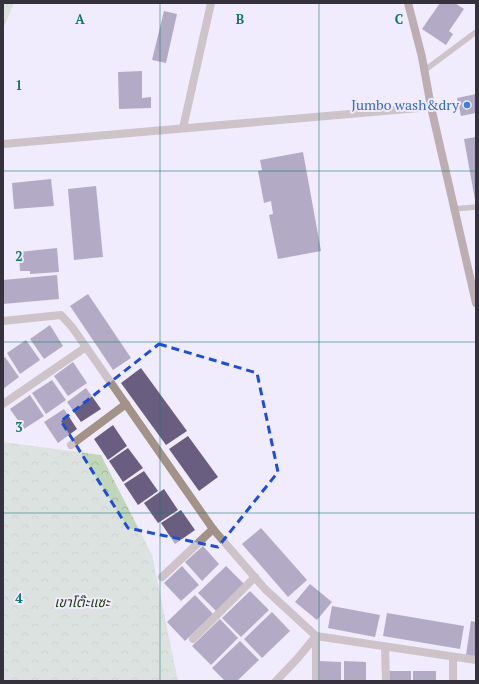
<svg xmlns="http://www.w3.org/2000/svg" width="479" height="684" font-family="'PT Serif','Noto Sans Thai',serif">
	<defs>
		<pattern id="forest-crowns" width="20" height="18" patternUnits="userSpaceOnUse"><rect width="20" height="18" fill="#c2d7ba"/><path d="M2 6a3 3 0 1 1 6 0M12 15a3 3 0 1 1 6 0" fill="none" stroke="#a7b9a1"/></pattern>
	</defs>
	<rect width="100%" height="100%" fill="#f1ebfe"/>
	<!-- forest -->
	<g fill="url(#forest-crowns)">
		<polygon points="3,3 14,3 3,29"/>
		<polygon points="3,442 101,455 152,555 178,681 3,681"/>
	</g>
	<!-- building -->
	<g fill="#695e80">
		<polygon points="440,3 455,3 464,9 449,31 453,34 446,45 422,29"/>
		<polygon points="164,11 177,14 166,63 152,60"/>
		<polygon points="142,71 142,98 151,97 151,108 119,109 118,72"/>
		<polygon points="476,94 476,113 461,116 457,98"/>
		<polygon points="476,137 476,200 475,200 464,139"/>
		<polygon points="303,152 321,251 278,259 269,215 273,214 271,201 264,203 258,171 262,170 260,160"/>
		<polygon points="51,179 54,206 14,209 12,183"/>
		<polygon points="96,186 103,257 74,260 68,189"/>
		<polygon points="57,248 59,272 30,274 30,271 20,271 19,252"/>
		<polygon points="57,275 59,299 3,304 3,280"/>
		<polygon points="88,294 131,358 113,370 70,306"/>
		<polygon points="50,325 63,346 44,359 30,339"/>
		<polygon points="26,340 40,360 20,374 7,353"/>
		<polygon points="5,357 19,377 3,389 3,359"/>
		<polygon points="73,362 87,383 68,396 54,376"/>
		<polygon points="141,368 187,431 166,445 121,383"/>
		<polygon points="52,380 66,400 46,414 32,393"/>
		<polygon points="86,388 101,409 81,422 67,402"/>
		<polygon points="30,395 44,416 24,429 10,409"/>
		<polygon points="64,409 77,429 58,443 44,422"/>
		<polygon points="113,425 127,446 108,460 94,439"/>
		<polygon points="188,436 218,477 199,491 169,449"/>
		<polygon points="128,448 143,468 123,482 109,461"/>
		<polygon points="144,471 158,491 138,505 124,484"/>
		<polygon points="164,489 178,510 158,523 144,503"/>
		<polygon points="181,510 195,530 175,544 161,523"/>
		<polygon points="261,528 307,580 288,597 242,544"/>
		<polygon points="203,546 219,564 202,581 185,562"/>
		<polygon points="182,566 199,585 181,601 164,583"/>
		<polygon points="226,566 245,585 217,612 198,593"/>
		<polygon points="310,584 332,602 317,620 295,602"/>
		<polygon points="250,591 269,610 241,637 222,618"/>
		<polygon points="195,595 213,614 185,641 167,622"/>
		<polygon points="332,606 380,615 375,637 328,628"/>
		<polygon points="272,612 290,631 262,658 244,639"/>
		<polygon points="387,613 464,626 460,649 383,636"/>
		<polygon points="220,619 238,638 211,665 192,646"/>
		<polygon points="471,621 476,622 476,657 466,655"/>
		<polygon points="240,641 259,660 237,681 225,681 212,668"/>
		<polygon points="319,661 341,662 341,681 319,681"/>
		<polygon points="344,661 366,662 366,681 344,681"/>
		<rect x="387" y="671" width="24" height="10"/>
		<rect x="413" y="671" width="23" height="10"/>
	</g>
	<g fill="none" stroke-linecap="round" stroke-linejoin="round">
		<!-- lane -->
		<g stroke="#a29287" stroke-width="5.5">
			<polyline points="425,70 476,32"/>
			<polyline points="454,209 476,207"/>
		</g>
		<!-- street -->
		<g stroke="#a29287" stroke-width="8">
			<polyline points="183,128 211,3"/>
			<polyline points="3,144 431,107"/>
			<polyline points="3,321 61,315 72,327 213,529 265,589 316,636 476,660"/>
			<polyline points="3,404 86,347"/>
			<polyline points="71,445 126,404"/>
			<polyline points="162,577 213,529"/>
			<polyline points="193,639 255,577"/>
			<polyline points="385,647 386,681"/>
			<polyline points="276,681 297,659 316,636"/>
			<polyline points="316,681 316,636"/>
			<polyline points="453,681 453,657"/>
		</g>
		<!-- secondary -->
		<polyline stroke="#7c6556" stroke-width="8" points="408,3 422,57 431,107 476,303"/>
	</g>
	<!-- marked area -->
	<path d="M0 0H479V684H0ZM159,344L257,373L278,472L218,547L128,528L61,421Z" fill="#f1ebfe" fill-opacity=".55" fill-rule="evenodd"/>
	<path fill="none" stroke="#1d4ed8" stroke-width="3" stroke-dasharray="8 5" stroke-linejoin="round" d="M159,344L257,373L278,472L218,547L128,528L61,421Z"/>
	<!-- grid -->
	<path fill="none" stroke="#0f766e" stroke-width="1" stroke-opacity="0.55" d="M160,3V681M319,3V681M3,171H476M3,342H476M3,513H476"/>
	<!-- markers -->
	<circle fill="#3f7fe0" stroke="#f1ebfe" stroke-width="1.5" cx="467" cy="105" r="4"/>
	<g text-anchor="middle" stroke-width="4" stroke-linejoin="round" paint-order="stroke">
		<!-- shop labels -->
		<g font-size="14" fill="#366cbe" stroke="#f1ebfe" text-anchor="end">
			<text x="459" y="110">Jumbo wash&amp;dry</text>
		</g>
		<!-- park labels -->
		<g font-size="14" font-style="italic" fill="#1d3f0e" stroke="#f1ebfe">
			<text x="82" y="607">เขาโต๊ะแซะ</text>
		</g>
	</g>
	<g font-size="13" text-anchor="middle" font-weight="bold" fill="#0f766e" stroke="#f1ebfe" stroke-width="4" stroke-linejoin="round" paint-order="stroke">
		<text x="80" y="24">A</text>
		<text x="240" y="24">B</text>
		<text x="399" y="24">C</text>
		<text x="19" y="90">1</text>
		<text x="19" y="261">2</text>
		<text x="19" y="432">3</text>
		<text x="19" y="603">4</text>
	</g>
	<!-- border -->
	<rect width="479" height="684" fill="none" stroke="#35313d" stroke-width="8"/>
</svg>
